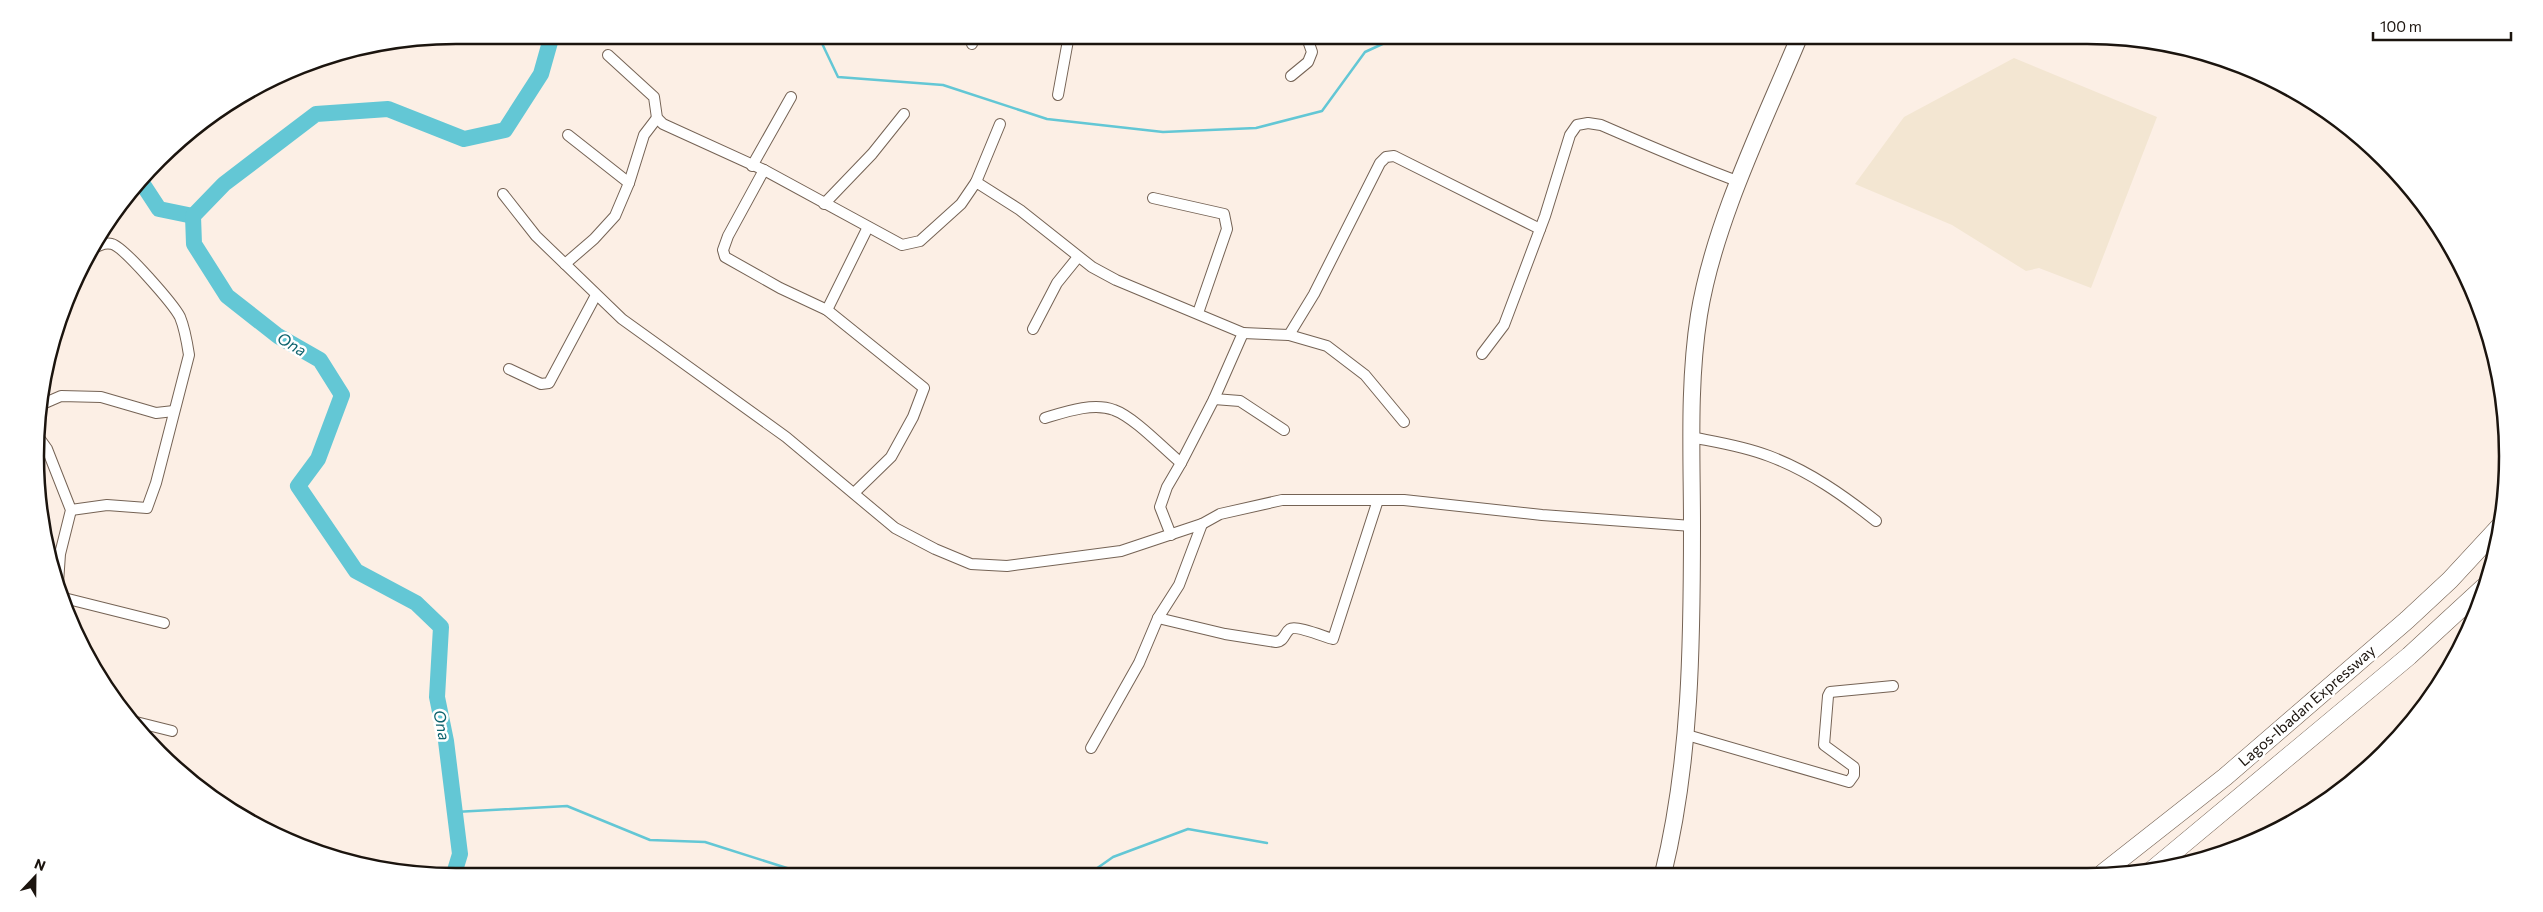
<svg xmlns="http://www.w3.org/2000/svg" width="2543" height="912" font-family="Commissioner,sans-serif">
	<rect width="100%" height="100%" fill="#fcefe5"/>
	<!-- industrial -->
	<polygon fill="#f3e6d2" points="2014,58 2157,117 2091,288 2039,268 2026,271 1952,225 1855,184 1904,117"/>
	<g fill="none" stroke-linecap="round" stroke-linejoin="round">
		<!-- stream -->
		<g stroke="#63c7d5" stroke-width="2.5">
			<polyline points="818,35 838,77 943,85 1047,119 1163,132 1256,128 1322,111 1365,52 1402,35"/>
			<polyline points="455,812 567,806 650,840 705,842 812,876"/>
			<polyline points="1086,876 1113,857 1188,829 1267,843"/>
		</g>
		<!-- river -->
		<g stroke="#63c7d5" stroke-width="16">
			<polyline points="140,180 159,209 193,216"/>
			<polyline points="453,877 460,854 446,741 437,697 441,627 416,603 356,571 298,486 318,459 342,395 320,360 278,336 227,296 194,244 193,216 224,184 316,114 388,109 464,139 505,130 541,74 552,35"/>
		</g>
		<!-- minor casing -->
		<g stroke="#756355" stroke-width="12">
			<g id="minor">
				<polyline points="972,44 974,35"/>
				<polyline points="608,55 654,97 657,118 663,124 764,170 902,245 920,241 961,204 976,182 1020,210 1092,267 1116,280 1243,333 1214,399 1181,463 1167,487 1160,507 1171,535"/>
				<polyline points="1291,76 1308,62 1312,52 1306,35"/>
				<polyline points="1058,95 1069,35"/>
				<polyline points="568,135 629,183"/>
				<polyline points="752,166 791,97"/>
				<polyline points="764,170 728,236 723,250 725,257 780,288 827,310 924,388 913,417 891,457 854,493"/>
				<polyline points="976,182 1000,124"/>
				<polyline points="503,194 536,236 622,319 786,437 895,528 935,549 971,564 1007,566 1121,551 1202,524 1220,514 1282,500 1404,500 1542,515 1692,526"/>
				<polyline points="1153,198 1224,214 1227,229 1198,313"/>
				<polyline points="824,204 872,154 904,114"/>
				<polyline points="565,264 594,239 615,216 629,183 644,135 657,118"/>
				<polyline points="827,310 868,227"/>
				<polyline points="1033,329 1057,283 1078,257"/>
				<polyline points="1243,333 1289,335 1327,346 1365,375 1404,422"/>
				<polyline points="1289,335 1314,294 1380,163 1386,157 1394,156 1540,229"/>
				<path d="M1482,354L1504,325L1545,216L1570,135L1577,125L1588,123L1601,125C1647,145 1693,165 1740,182"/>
				<polyline points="509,369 541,384 549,383 596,295"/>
				<polyline points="1214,399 1240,401 1284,430"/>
				<polyline points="38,406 61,396 101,397 156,413 174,411"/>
				<path d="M1045,418C1065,412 1093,402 1114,410C1134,417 1164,449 1181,463"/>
				<polyline points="37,435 47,449 71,510 60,554 58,583"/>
				<path d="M1691,437C1716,442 1744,446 1769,456C1809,471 1843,495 1876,521"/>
				<path d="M71,510L107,505L147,508L156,483L189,355C187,342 185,329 180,317C174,305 124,247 112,244C105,242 97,246 91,250"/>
				<polyline points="64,598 164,623"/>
				<path d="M1158,618L1225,634L1276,642C1285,641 1284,633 1290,629C1296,625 1325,637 1333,639L1378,500"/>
				<polyline points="132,721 172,731"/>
				<polyline points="1687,735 1849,782 1854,775 1854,767 1824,745 1828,696 1830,692 1893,686"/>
				<polyline points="1091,748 1139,663 1158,618 1179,585 1202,524"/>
			</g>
		</g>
		<!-- trunk casing -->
		<g stroke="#756355" stroke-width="18">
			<path id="trunk" d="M1663,874C1691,760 1692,643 1692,526C1692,456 1688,385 1699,315C1714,222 1764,122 1800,35"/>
		</g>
		<!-- motorway casing -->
		<g stroke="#756355" stroke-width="19">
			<g id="motorway">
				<polyline points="2151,871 2409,656 2484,587"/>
				<polyline points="2103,873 2225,777 2407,620 2450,580 2500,526"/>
			</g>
		</g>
		<!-- minor -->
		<use href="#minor" stroke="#fff" stroke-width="10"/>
		<!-- trunk -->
		<use href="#trunk" stroke="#fff" stroke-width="16"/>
		<!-- motorway -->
		<use href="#motorway" stroke="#fff" stroke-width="18"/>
	</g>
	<g text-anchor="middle" stroke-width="5" stroke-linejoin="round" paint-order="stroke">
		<!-- street labels -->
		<g font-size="15" fill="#1b140e" stroke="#fff">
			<text transform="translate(2307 706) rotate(-41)" y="5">Lagos-Ibadan Expressway</text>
		</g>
		<!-- water labels -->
		<g font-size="16" font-style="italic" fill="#0e636e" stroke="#fff">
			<text transform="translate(292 344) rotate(31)" y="6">Ona</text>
			<text transform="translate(442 725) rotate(79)" y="6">Ona</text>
		</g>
	</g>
	<!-- crop -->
	<path d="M0 0H2543V912H0ZM456 44H2087A412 412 0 0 1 2499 456V456A412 412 0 0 1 2087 868H456A412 412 0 0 1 44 456V456A412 412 0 0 1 456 44Z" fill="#fff" fill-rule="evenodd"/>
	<path fill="none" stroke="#1b140e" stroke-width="2.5" d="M456 44H2087A412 412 0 0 1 2499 456V456A412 412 0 0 1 2087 868H456A412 412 0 0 1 44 456V456A412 412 0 0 1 456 44Z"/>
	<!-- north arrow -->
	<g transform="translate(35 877) rotate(22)" stroke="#ffffff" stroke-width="4" paint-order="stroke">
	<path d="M0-4L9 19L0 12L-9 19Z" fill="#1b140e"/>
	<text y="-8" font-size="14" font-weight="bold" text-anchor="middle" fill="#1b140e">N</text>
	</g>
	<!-- scale -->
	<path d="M2373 32v8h138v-8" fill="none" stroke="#1b140e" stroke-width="2.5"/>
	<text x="2380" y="32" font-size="15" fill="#1b140e" stroke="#ffffff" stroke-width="4" paint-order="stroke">100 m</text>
</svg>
